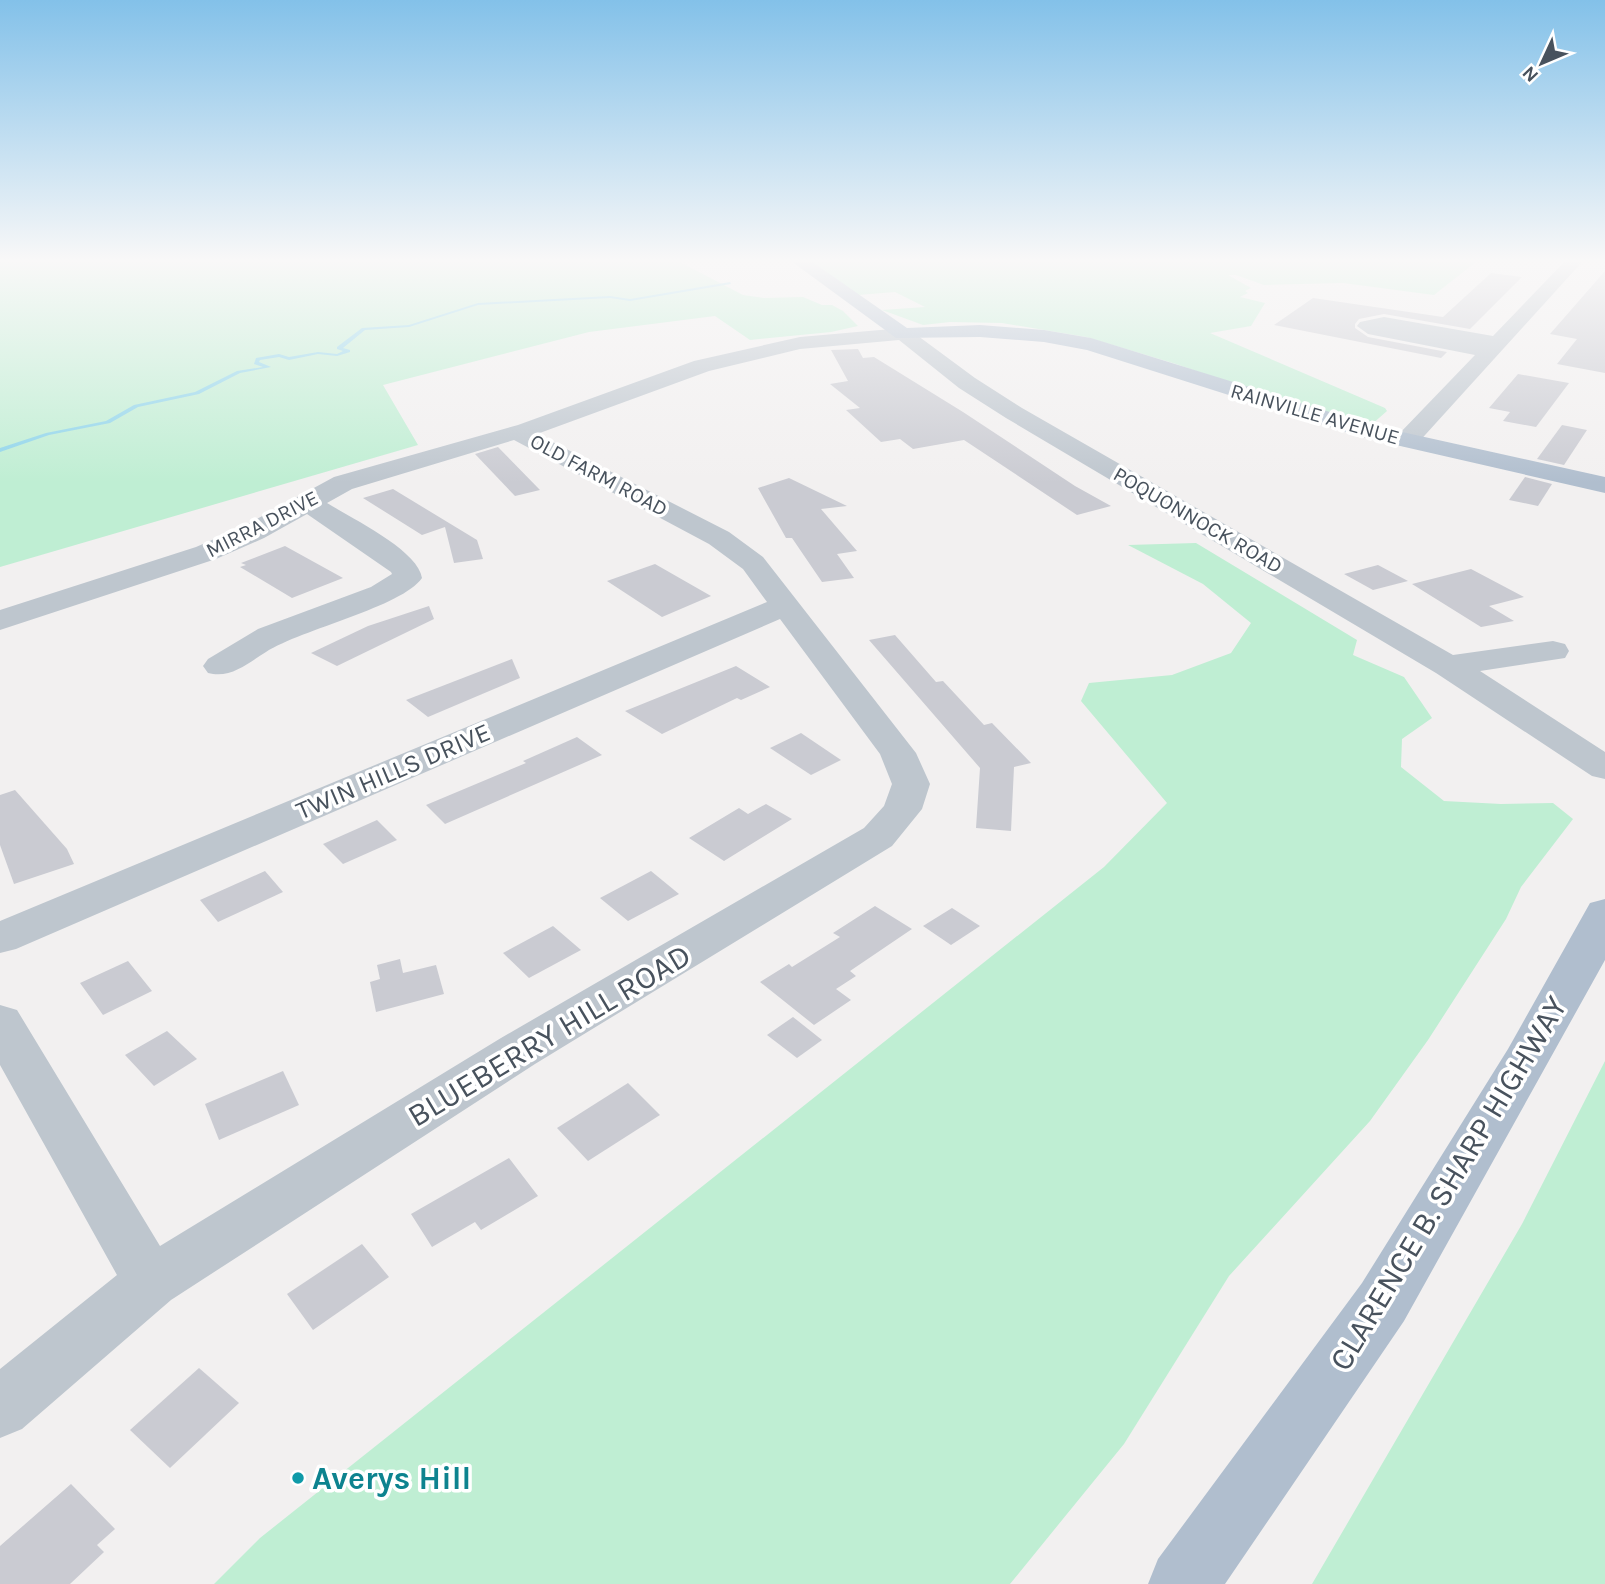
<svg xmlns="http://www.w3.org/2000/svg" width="1605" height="1584" font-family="Karla,sans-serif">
	<rect width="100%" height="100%" fill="#f2f0f0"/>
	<!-- green -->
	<g fill="#bfeed3">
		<polygon points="0,261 678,261 743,295 764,298 803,297 822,305 832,305 843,311 858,326 831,332 750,340 715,316 589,332 383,385 418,445 0,567"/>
		<polygon points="811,261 1477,261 1434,295 1343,283 1264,285 1236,275 1228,275 1251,288 1245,291 1248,293 1240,297 1265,303 1251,326 1210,333 1385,408 1387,411 1371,425 1261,394 1176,364 1086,337 1002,323 950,322 923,325 882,310 925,307 895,292 858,295"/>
		<polygon points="1196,543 1357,640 1353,655 1404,677 1432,718 1402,739 1401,767 1444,801 1501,804 1553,803 1573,819 1521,887 1506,919 1428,1040 1370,1121 1229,1276 1124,1444 1010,1584 214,1584 260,1538 1104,867 1167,803 1081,701 1089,683 1172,675 1231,653 1251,623 1203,584 1128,545"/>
		<polygon points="1605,1061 1605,1584 1312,1584 1522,1224"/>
	</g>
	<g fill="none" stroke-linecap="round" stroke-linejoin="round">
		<!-- stream -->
		<polygon fill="#8dd4ea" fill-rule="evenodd" points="730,282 731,284 630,301 610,298 478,305 409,327 365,330 343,348 350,350 350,352 337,356 318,354 289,360 279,357 260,360 259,362 271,367 240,373 199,394 138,407 110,423 49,435 0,452 0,448 46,433 106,421 134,405 195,392 237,371 263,367 254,364 256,358 279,354 289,357 318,352 337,354 343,351 337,349 337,347 362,328 409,325 478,303 610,296 630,299"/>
	</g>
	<!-- building -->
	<g fill="#cacbd2">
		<polygon points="1605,271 1605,373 1557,364 1577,339 1550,334"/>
		<polygon points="1491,273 1522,277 1470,329 1384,314 1359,319 1355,324 1355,328 1368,337 1447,352 1441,358 1274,325 1313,298 1443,317"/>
		<polygon points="858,349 863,358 874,357 963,412 1075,486 1111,506 1077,515 964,440 913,449 900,439 881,442 846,410 860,408 830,384 848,381 831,350"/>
		<polygon points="1518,374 1569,383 1536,427 1503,421 1510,412 1489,408"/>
		<polygon points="1562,425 1587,430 1564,465 1537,459"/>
		<polygon points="498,447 540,490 515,496 475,454"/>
		<polygon points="1525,477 1552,484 1538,506 1509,500"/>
		<polygon points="789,478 847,506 821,509 857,551 837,554 854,578 822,582 792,538 786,538 758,488"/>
		<polygon points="393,489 477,540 483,559 454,563 445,527 422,535 363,498"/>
		<polygon points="285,546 343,578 292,598 240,567 246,565 241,563"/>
		<polygon points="655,564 711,596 662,617 607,581"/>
		<polygon points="1378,565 1408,581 1373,590 1344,574"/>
		<polygon points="1471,569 1524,597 1489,606 1514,621 1481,627 1412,584"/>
		<polygon points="429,606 434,619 337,666 311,653 368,626"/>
		<polygon points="895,635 936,682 943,681 984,725 992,723 1031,763 1014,767 1011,831 976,828 980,768 869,640"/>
		<polygon points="512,659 520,678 428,717 406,700"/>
		<polygon points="736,666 770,687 741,700 737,698 662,734 625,711"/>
		<polygon points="801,733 841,760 811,775 770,748"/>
		<polygon points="577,737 602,755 445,824 426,805 526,763 523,761"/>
		<polygon points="15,790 67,849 74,864 14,884 0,845 0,795"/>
		<polygon points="766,804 792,819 724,861 689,838 739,808 748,814"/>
		<polygon points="377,820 397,840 343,864 323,844"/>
		<polygon points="265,871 283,892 218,922 200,900"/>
		<polygon points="651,871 679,894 628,921 600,898"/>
		<polygon points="875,906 912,929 850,971 856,976 836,989 851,1000 814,1025 760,982 789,964 792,967 840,937 833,933"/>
		<polygon points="952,908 980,926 951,945 923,926"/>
		<polygon points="553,926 581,950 529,978 503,953"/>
		<polygon points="400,959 403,973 436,965 444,994 376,1012 370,982 380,979 377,965"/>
		<polygon points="128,961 152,991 103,1015 80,983"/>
		<polygon points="793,1017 822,1040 797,1058 767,1035"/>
		<polygon points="167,1031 197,1059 154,1086 125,1055"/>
		<polygon points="283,1071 299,1105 219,1140 205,1104"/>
		<polygon points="628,1083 660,1115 588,1161 557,1128"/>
		<polygon points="509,1158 538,1196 481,1230 475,1222 432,1247 411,1214"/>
		<polygon points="362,1244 389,1277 313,1330 287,1294"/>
		<polygon points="199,1368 239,1403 170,1468 130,1430"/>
		<polygon points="71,1484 115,1529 97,1545 104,1552 70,1584 0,1584 0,1546"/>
	</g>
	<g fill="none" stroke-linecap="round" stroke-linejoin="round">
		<!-- minor -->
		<g fill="#bec6ce" fill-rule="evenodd">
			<polygon points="1565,261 1583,261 1416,445 1407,447 1398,445 1395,440 1398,435 1475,355 1368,334 1357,326 1360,322 1384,317 1493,336"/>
			<path d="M903,328L910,330L975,378L1022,408L1453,655L1553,641L1565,644L1569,651L1565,658L1480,671L1605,752V779L1592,776L1436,673L1006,418L959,388L899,340L800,349L709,371L537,434L729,532L763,557L916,753L930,784L922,809L892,846L535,1064L171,1300L22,1429L0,1438V1369L117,1275L0,1065V1005L17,1010L160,1246L501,1038L864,828L884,806L892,784L880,754L780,619L16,949L0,953V921L767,602L743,569L709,544L514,440L352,489L327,503C351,518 418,550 422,578C402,607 302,629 266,652C248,663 231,679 208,673L203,666L208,659L258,629L371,587L392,574L391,572L307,514L264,538L216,559L0,630V610L196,547L244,526L334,477L518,425L694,361L800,337Z"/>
		</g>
		<!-- major -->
		<g fill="#b0bece" fill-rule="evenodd">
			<polygon points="791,261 811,261 907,328 980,325 1044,330 1091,338 1375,426 1605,477 1605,493 1361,437 1087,350 1044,342 980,337 896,338"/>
			<polygon points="1605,899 1605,960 1404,1321 1225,1584 1148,1584 1158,1559 1362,1283 1508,1049 1590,903"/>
		</g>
	</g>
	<!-- sky -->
	<linearGradient id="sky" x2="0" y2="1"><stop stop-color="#83c1e9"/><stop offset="0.54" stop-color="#f9f8f8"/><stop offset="1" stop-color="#f9f8f8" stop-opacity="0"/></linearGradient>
	<rect width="1605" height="483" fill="url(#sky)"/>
	<!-- markers -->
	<circle fill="#0f9aa8" stroke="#fff" stroke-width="2.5" cx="298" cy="1478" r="7"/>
	<g text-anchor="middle" stroke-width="7" stroke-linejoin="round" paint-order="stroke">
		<!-- far-street labels -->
		<g font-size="21" fill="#48525d" stroke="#fff">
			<text transform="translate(1315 414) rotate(16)" y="7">RAINVILLE AVENUE</text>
			<text transform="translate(599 475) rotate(28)" y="7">OLD FARM ROAD</text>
			<text transform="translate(1198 520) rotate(30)" y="7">POQUONNOCK ROAD</text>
			<text transform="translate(262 524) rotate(-27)" y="7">MIRRA DRIVE</text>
		</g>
		<!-- street labels -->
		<g font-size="26" fill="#48525d" stroke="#fff">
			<text transform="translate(393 771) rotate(-23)" y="9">TWIN HILLS DRIVE</text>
		</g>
		<!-- near-street labels -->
		<g font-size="32" fill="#48525d" stroke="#fff">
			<text transform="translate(549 1035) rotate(-31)" y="11">BLUEBERRY HILL ROAD</text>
			<text transform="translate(1448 1183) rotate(-59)" y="11">CLARENCE B. SHARP HIGHWAY</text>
		</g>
		<!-- near-culture labels -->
		<g font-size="32" font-weight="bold" fill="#0d838f" stroke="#fff" text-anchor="start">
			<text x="312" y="1489">Averys Hill</text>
		</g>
	</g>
	<!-- north arrow -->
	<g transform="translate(1542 63) rotate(226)" stroke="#ffffff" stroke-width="5" paint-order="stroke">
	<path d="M0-5L12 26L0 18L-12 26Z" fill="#48525d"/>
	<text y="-10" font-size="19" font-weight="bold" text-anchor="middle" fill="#48525d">N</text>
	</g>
</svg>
